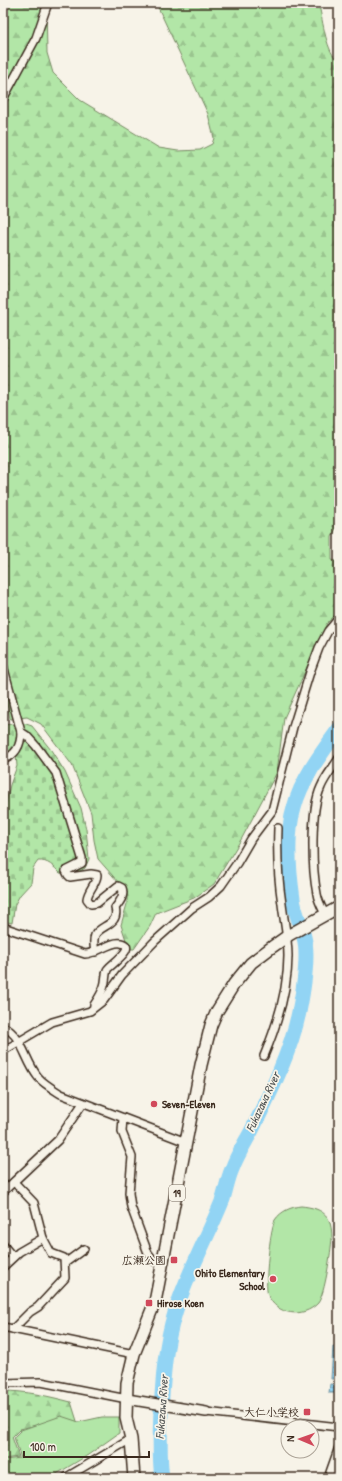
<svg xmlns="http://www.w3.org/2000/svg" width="342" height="1481" font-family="'Patrick Hand','Klee One',sans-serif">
	<defs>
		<pattern id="forest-firs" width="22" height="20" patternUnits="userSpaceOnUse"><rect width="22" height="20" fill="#b2e6a7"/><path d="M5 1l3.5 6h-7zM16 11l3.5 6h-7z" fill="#9ac58f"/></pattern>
		<pattern id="cemetery-stones" width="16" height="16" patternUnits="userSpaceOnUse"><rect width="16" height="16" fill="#b2e6a7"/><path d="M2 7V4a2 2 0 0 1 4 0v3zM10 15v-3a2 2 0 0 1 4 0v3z" fill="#9ac58f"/></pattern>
		<pattern id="water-rules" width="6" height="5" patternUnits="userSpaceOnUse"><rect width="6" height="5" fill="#92d4f4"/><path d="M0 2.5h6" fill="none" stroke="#7fb6d1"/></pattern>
	</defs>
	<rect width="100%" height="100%" fill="#f7f3e8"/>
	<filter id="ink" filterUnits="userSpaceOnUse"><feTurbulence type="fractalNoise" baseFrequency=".025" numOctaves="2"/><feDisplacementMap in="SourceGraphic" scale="8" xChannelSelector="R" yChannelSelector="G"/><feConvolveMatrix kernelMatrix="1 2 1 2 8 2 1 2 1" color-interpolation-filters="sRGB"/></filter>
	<g filter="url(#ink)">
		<!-- forest -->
		<g fill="url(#forest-firs)" stroke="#768862">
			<path d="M3,3H46L47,53L53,73L80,100L159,148L178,151L200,150L212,144L214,138L208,114L156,3H317L319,6C323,20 326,54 339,61V74L338,76L339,94V521L332,537V560L339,562V612L327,623L284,718L277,772L242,838L214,884L194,898L156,913L150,926L134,949H129L121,925L127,904V892L98,859L94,840L91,813L72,765L41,724L27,717L10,719L8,708L3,697Z"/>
			<path d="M3,1391C26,1391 48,1396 71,1402L77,1421L72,1427L46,1423L20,1429L12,1437L19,1457L3,1459Z"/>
		</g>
		<!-- cemetery -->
		<path fill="url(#cemetery-stones)" stroke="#768862" d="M23,723L32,726L51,750L65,772L81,808L86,829L89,859L85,868L77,873H60C54,867 48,860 38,861L33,868L31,883L20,895L15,904L12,923L3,921V807L6,803L10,785L17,766L16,755L6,750L3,742V725Z"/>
		<!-- park -->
		<g fill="#b2e6a7" stroke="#768862">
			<path d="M301,1206C311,1207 322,1209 328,1218C331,1223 332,1232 332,1238C331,1251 325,1294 318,1303C303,1319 276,1315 268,1295C264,1286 270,1229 275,1220C281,1211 291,1207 301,1206Z"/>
			<polygon points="61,1416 79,1422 102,1417 119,1417 119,1433 88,1455 50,1478 3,1478 3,1460 21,1458 14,1437 21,1430"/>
		</g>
		<!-- water -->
		<g fill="url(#water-rules)" stroke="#6f909e">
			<polygon points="333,1347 339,1348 339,1379 331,1379"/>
			<polygon points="330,1384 339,1385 339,1393 329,1393"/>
		</g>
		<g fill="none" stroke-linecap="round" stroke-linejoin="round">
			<!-- river -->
			<path stroke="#92d4f4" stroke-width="15" d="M162,1478C159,1456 160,1433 161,1411C163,1378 165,1344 175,1313C187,1273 208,1237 223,1199C226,1189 228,1178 232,1169C237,1155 245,1143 252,1130C270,1094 291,1051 299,1012C303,992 309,956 304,937C301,924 295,913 293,899C289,872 286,834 294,808C301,780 322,752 339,729"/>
			<!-- minor casing -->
			<g stroke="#3b2a1e" stroke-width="10">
				<g id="minor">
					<polyline points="3,99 36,38 48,3"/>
					<path d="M3,665L21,732C21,746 16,755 3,760"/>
					<path d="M21,732L27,736L36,746L56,773L82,858V863L66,871L68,875L70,877L91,874L97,875C97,883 88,890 87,899L91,904L97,903L118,886L122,888C125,895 120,902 115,908C120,925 100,925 95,935C93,940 94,947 95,952"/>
					<path d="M325,914C322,908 318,901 317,894C312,869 310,810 321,787C325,777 333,768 339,758"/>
					<path d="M3,927L85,954C96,954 111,941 121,943C139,947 108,966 107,970C105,975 106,981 104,986C102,993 98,999 94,1005"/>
					<path d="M3,1026C24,1038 24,1059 38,1077C44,1084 53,1089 61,1094L186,1142"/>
					<polyline points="3,1051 52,1022 90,1011 104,1000 122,975 155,941 192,908 209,897 221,886 237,863 251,839 272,811 293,727 310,672 319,648 328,631 339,618"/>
					<path d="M264,1056C277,1025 288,991 288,956C288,939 284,921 282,904C278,878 277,854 278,828"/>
					<polyline points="123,1118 122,1132 132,1157 129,1193 131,1207 148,1253 154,1261 163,1266"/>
					<polyline points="3,1190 4,1191 58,1140 83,1103"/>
					<polyline points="3,1245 13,1257"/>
					<polyline points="65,1263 84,1249"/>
					<polyline points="3,1267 19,1252 43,1238 34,1203 14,1182"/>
					<polyline points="3,1327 134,1354"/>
					<polyline points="13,1329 30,1312 38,1307 65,1278 64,1258 51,1253 43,1238"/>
					<polyline points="3,1383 41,1382 127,1399"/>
					<polyline points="206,1412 339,1427"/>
					<polyline points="65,1478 131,1439"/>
					<polyline points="328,1478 339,1447"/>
				</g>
			</g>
			<!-- tertiary casing -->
			<g stroke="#3b2a1e" stroke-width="12">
				<polyline id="tertiary" points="127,1399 206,1412"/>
			</g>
			<!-- primary casing -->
			<g stroke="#3b2a1e" stroke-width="14">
				<polyline id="primary" points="134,1478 131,1439 126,1418 127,1383 134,1354 155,1302 201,1065 211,1025 217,1011 234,984 251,963 272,947 289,935 339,907"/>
			</g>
			<!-- minor -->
			<use href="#minor" stroke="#f7f3e8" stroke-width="7"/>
			<!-- tertiary -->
			<use href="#tertiary" stroke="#f7f3e8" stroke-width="9"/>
			<!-- primary -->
			<use href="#primary" stroke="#f7f3e8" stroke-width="11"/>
		</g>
	</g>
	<!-- markers -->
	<g fill="#d1495b" stroke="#f7f3e8" stroke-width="1.5">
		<circle cx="154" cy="1104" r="4"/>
		<rect x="170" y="1256" width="8" height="8" rx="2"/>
		<circle cx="273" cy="1279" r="4"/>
		<rect x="145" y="1299" width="8" height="8" rx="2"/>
		<rect x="303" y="1408" width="8" height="8" rx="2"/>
	</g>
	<g text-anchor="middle" stroke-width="3.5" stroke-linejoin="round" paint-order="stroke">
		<!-- shield labels -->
		<rect fill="#f7f3e8" stroke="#73665b" stroke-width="1" x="169" y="1185" width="16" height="16" rx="3"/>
		<g font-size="10" font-weight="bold" fill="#3b2a1e">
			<text x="177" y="1197">19</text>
		</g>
		<!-- poi labels -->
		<g font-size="11" font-weight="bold" fill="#3b2a1e" stroke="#f7f3e8" text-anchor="end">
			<text x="162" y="1108" text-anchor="start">Seven-Eleven</text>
			<text x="166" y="1264">広瀬公園</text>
			<text x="265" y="1277">Ohito Elementary<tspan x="265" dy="13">School</tspan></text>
			<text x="157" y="1307" text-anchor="start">Hirose Koen</text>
			<text x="299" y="1416">大仁小学校</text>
		</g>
		<!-- water labels -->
		<g font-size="12" font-style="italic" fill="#515454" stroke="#f7f3e8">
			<text transform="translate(263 1102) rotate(-65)" y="4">Fukazawa River</text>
			<text transform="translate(162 1407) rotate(-86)" y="4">Fukazawa River</text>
		</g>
	</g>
	<!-- margin -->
	<rect width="342" height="1481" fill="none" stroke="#f7f3e8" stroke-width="16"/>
	<rect x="8" y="8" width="326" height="1465" fill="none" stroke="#3b2a1e" stroke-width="1.5" filter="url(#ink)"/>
	<!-- north arrow -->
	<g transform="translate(300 1439) rotate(272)"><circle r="19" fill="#f7f3e8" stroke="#aca397"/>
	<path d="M0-3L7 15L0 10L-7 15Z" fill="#d1495b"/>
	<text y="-6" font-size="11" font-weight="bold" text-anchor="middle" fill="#3b2a1e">N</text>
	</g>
	<!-- scale -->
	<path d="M24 1451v6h125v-6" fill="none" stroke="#3b2a1e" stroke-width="2"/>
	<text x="30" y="1451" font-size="12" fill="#3b2a1e" stroke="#f7f3e8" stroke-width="3" paint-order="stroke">100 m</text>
</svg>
